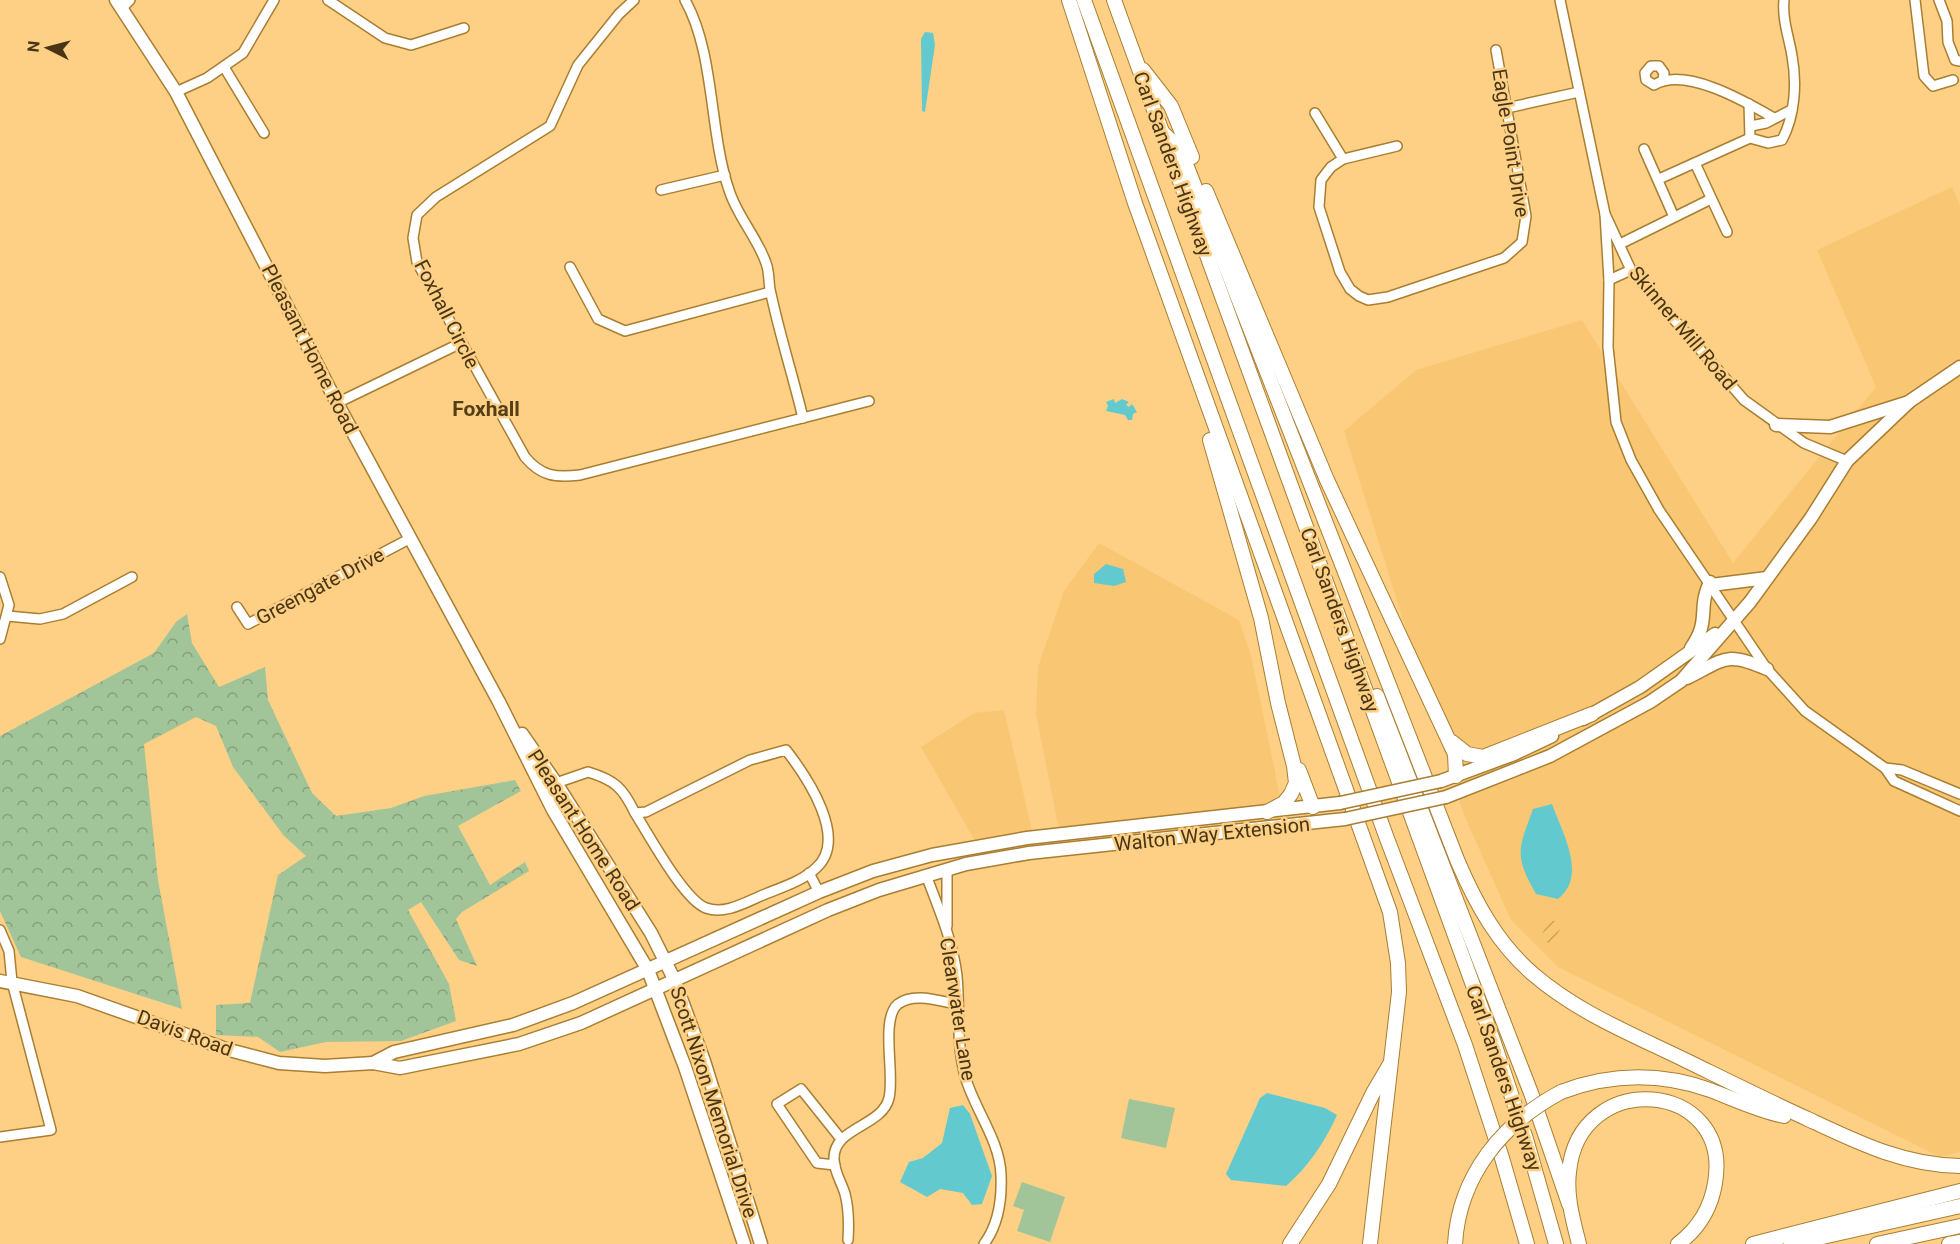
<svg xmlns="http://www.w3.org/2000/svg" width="1960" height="1244" font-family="Roboto,sans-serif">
	<defs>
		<pattern id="industrial-furrows" width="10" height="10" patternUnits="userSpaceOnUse" patternTransform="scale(1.5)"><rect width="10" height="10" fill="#f9c773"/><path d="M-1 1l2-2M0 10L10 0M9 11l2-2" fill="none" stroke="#cba25d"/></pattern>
		<pattern id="forest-crowns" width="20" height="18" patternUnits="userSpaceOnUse" patternTransform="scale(1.5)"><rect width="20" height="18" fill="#a2c499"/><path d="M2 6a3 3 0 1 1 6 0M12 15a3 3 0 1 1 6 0" fill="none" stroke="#86a07c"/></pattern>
	</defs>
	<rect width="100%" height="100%" fill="#fed085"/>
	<!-- built -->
	<g fill="#f9c773">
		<polygon points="1952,187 1960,205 1960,1152 1940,1157 1558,967 1511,920 1464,815 1344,431 1416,370 1582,320 1733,563 1876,387 1817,250"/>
		<polygon points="1099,543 1239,620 1251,655 1281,801 1271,807 1059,830 1036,714 1038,667 1064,591"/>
		<polygon points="1004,710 1032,830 975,841 921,747 974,713"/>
	</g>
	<!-- industrial -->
	<polygon fill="url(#industrial-furrows)" points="1549,919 1562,924 1553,945 1540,939"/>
	<!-- forest -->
	<polygon fill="url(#forest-crowns)" points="187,614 192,643 219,687 265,667 268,700 312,793 336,816 391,808 424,796 515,780 521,791 458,826 490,885 525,862 529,871 462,912 456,919 477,966 459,960 421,902 408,910 449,984 456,1021 401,1041 326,1042 280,1052 258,1037 216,1035 216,1005 250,1003 278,875 306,856 284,836 233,767 216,726 196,717 144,744 158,880 182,1009 21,957 0,911 0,736 154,653 176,622"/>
	<!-- park -->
	<g fill="#a2c499">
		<polygon points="1129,1099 1175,1108 1166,1148 1121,1138"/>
		<polygon points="1022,1182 1065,1197 1050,1242 1017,1231 1024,1210 1013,1206"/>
	</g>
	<!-- water -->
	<g fill="#62cacf">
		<polygon points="925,32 933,33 935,45 925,112 922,111 921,39"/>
		<polygon points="1114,399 1115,403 1122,399 1129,402 1126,405 1129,407 1132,404 1137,412 1133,414 1132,420 1128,420 1125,415 1106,411 1108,406 1106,402"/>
		<polygon points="1106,564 1123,569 1126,582 1114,586 1094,583 1094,574"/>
		<path d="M1552,804C1562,832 1588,876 1558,899L1536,894C1514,856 1518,850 1533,809Z"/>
		<path d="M1267,1093L1325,1108L1337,1115C1325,1142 1308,1167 1286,1186L1231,1180L1226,1174L1260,1098Z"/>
		<polygon points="963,1105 970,1114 992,1176 982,1204 972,1205 963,1193 940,1189 927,1197 900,1182 909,1162 923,1158 942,1143 950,1108"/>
	</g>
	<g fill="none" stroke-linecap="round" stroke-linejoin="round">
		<!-- minor casing -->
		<g stroke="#a97e31" stroke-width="12">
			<g id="minor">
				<polyline points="328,0 385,38 411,45 464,28"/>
				<path d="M634,0L619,14L578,65L550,126L436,197L417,215L413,238L417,262L525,457C541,476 555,478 580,475L869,401"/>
				<path d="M685,0C715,53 709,132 729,190C737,216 757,237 766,263C770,273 768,284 771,294C780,336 793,376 803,418"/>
				<polyline points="1560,0 1605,214 1631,270 1744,400 1804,443 1847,461"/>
				<polyline points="1915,0 1924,76 1933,86 1953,80"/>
				<polyline points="1939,0 1947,21 1948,42 1955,60 1960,61"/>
				<polyline points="122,8 130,0"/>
				<polyline points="224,67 264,133"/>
				<path d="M1663,79L1664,73L1659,66H1651L1645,73L1646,80L1654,85C1685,66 1746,102 1774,118"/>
				<polyline points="176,92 207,78 243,53 274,0"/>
				<path d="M1749,104L1750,138L1768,143L1782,140C1795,116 1797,83 1792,56C1789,37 1782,20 1784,0"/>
				<polyline points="1507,108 1579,92"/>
				<polyline points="1315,113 1343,159"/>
				<polyline points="1751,126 1766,123 1791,110"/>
				<polyline points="1397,146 1343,159 1331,167 1321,180 1319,207 1340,272 1350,289 1359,296 1368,300 1388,297 1504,258 1522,242 1526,216 1496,50"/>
				<polyline points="1644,149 1674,217"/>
				<polyline points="1695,163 1727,232"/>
				<polyline points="1659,179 1750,138"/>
				<polyline points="661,190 725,175"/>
				<polyline points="1605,214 1609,280 1608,347 1616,422 1631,460 1659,510 1767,669 1805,711 1885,768 1902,770 1960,794"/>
				<polyline points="1620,244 1711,199"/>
				<polyline points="570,267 598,319 625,331 770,292"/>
				<polyline points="1609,280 1631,270"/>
				<polyline points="337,403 461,343"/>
				<polyline points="0,577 9,605 0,639"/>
				<polyline points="237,607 248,624 409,539"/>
				<polyline points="7,616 40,619 63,614 132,577"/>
				<polyline points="1885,768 1894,781 1960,811"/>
				<path d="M544,793L556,783L588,772C615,780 623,788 635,813L646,812L750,760L786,750C807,777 849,839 816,868C803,881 780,888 763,895C746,902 725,915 706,908C684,900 649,835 635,813"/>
				<polyline points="947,869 947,926"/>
				<polyline points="809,873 819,892"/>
				<path d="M926,875C938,907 953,941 957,976C960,1009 956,1043 965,1076C974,1109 1000,1140 1001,1175C1002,1199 999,1224 984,1244"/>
				<polyline points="0,930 9,951 12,982 51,1130 0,1137"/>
				<polyline points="835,1165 817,1163 777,1104 801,1089 841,1139"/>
				<path d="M848,1240C849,1224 849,1209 845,1194C842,1183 834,1172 834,1159C833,1127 882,1127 889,1098C895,1074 880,1019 898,1004C914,992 939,1001 956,1004"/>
			</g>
		</g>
		<!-- major casing -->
		<g stroke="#a97e31" stroke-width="15">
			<g id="major">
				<polyline points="116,0 176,92 337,403 499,702 553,810 648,970 685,1067 744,1244"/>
				<polyline points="1776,425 1830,427 1909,402"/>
				<polyline points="1711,585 1767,578"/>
				<path d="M1691,648C1711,620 1697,609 1710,582"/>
				<path d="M1687,678C1725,659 1726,651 1767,669"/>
				<polyline points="1583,719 1640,687 1715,634"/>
				<polyline points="522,734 556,783 651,933 674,979 704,1061 761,1244"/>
				<polyline points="1441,781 1514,754 1552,736"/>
				<polyline points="1446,797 1550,756 1650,702 1681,681 1750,602 1811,518 1847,461 1910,401 1960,367"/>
				<polyline points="0,981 77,996 229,1050 279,1063 325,1066 373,1063 400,1068 519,1044 581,1023 828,910 879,890 966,864 1029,853 1345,819"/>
				<polyline points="373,1063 394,1052 513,1025 573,1003 819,892 873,871 932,855 1027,838 1340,803"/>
			</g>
		</g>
		<!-- highway casing -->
		<g stroke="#a97e31" stroke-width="16">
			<g id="highway">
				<polyline points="1069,0 1135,203 1390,912 1398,963 1399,992 1370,1244"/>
				<polyline points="1084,0 1386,836 1465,1045 1502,1158 1527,1244"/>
				<polyline points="1114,0 1493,1040 1526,1139 1556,1244"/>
				<polyline points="1143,70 1171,106 1192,157"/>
				<path d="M1160,130L1180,149L1458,862C1476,904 1498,944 1533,974C1578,1013 1634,1035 1687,1061C1728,1081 1768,1101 1810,1120C1859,1143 1904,1165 1960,1166"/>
				<polyline points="1206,191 1327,480 1455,754 1456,776"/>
				<polyline points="1210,440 1261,618 1278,703 1294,766 1296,783 1291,794 1284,803 1267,812"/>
				<polyline points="1377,696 1531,1093 1569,1204"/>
				<polyline points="1452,742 1467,754 1483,757 1592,714"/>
				<polyline points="1299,770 1313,807"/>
				<path d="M1561,1092C1611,1073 1659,1072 1710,1090C1734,1099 1759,1111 1784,1116"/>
				<polyline points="1290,1244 1329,1184 1373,1093 1390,1064"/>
				<path d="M1579,1244C1573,1220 1566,1196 1569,1172C1579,1067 1733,1080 1715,1183C1711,1208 1698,1229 1678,1244"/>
				<polyline points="1753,1244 1960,1191"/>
				<polyline points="1791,1244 1960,1206"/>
				<polyline points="1877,1244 1960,1226"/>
				<polyline points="1949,1244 1960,1242"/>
			</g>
		</g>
		<!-- minor -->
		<use href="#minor" stroke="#fff" stroke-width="9"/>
		<!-- major -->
		<use href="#major" stroke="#fff" stroke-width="12"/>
		<!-- highway -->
		<use href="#highway" stroke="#fff" stroke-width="14"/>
		<!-- major-bridge casing -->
		<g stroke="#a97e31" stroke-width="15" stroke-linecap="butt">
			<g id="major-bridge">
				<polyline points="1340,803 1441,781"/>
				<polyline points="1345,819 1446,797"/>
			</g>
		</g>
		<!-- highway-bridge casing -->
		<g stroke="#a97e31" stroke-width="16" stroke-linecap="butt">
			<path id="highway-bridge" d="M1455,1244C1459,1175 1503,1123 1561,1092"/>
		</g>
		<!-- major-bridge -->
		<use href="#major-bridge" stroke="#fff" stroke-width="12"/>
		<!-- highway-bridge -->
		<use href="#highway-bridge" stroke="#fff" stroke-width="14"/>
	</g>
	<g text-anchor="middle" stroke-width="5" stroke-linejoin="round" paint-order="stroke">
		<!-- street labels -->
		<g font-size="20" fill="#473515" stroke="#fed085">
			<text transform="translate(1511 143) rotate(81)" y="7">Eagle Point Drive</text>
			<text transform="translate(1173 164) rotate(70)" y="7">Carl Sanders Highway</text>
			<text transform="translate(447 314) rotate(63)" y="7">Foxhall Circle</text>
			<text transform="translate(1683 328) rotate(50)" y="7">Skinner Mill Road</text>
			<text transform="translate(310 349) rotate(63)" y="7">Pleasant Home Road</text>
			<text transform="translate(320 586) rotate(-28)" y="7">Greengate Drive</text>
			<text transform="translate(1340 620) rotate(70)" y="7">Carl Sanders Highway</text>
			<text transform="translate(584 830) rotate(57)" y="7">Pleasant Home Road</text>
			<text transform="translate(1212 834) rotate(-6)" y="7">Walton Way Extension</text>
			<text transform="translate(958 1009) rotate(81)" y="7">Clearwater Lane</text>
			<text transform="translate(185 1033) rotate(20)" y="7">Davis Road</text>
			<text transform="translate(1504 1078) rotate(71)" y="7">Carl Sanders Highway</text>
			<text transform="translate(714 1102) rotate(72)" y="7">Scott Nixon Memorial Drive</text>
		</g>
		<!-- neighbourhood labels -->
		<g font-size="21" font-weight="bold" fill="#543e15" stroke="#fed085">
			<text x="486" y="416">Foxhall</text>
		</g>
	</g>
	<!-- north arrow -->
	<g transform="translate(48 48) rotate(276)" stroke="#fed085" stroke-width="4.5" paint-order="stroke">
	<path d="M0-4.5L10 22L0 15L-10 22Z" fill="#473515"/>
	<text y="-9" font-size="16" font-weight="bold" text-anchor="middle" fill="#473515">N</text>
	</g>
</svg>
